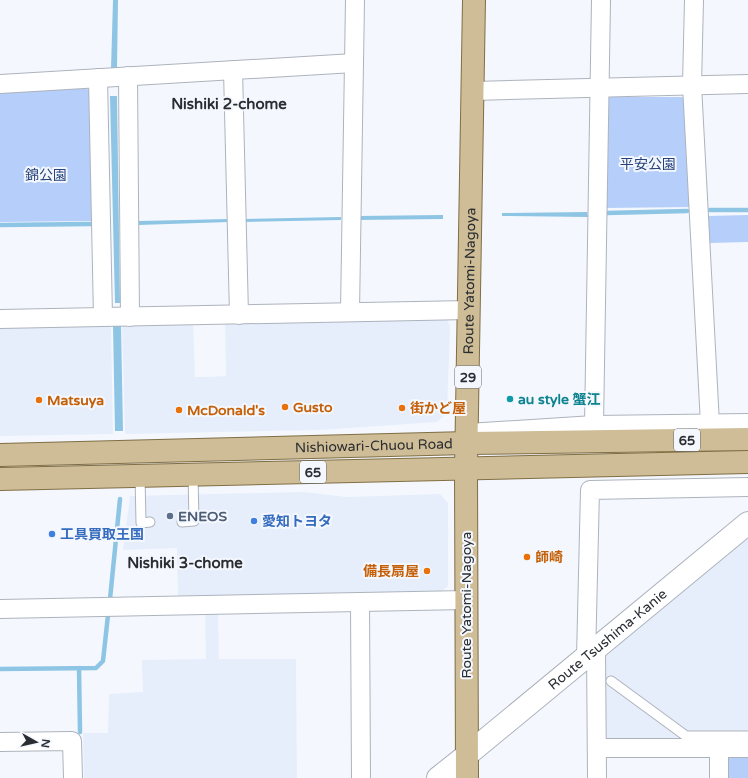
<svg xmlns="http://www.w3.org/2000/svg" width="748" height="778" font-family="'Varela Round','Noto Sans JP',sans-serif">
	<rect width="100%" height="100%" fill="#f4f8fe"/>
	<!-- built -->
	<g fill="#e6eefc">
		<polygon points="446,317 450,326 447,413 437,422 320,430 125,434 122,323 193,321 195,377 207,377 226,376 225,321"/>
		<polygon points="111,323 113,434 0,436 0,325"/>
		<polygon points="304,492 347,497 440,494 448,503 448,586 441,592 178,598 177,548 123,550 130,496"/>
		<polygon points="748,537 748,739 606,739 602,735 601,661 611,646"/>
		<polygon points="205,612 218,612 219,659 296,659 297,778 84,778 83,733 108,733 109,694 143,692 142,660 206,659"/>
	</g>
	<!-- green -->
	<g fill="#b5cefa">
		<polygon points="86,88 90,91 93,221 0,222 0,92"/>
		<polygon points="610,97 682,97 687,102 693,207 604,208 606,101"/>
		<polygon points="748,215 748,242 709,243 708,216"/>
		<polygon points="731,755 748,755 748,778 725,778 725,760"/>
	</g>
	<!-- water -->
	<g fill="#8ec5e4">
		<polygon points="113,0 118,0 117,70 111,69"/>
		<polygon points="110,96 117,96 120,303 115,303"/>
		<polygon points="587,212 588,217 502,216 502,213"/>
		<polygon points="443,215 443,219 359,220 358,216"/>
		<polygon points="341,217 341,220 244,222 244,219"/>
		<polygon points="229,219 229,222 139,225 139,221"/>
		<polygon points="113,326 121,326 123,431 115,431"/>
	</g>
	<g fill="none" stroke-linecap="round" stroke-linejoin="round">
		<!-- stream -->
		<g stroke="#8ec5e4" stroke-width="4.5">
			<polyline points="710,210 748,210"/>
			<polyline points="607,213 687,211"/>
			<polyline points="0,225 91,224"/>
			<polyline points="110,599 120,499"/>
			<polyline points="79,668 80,732"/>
			<polyline points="0,669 96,668 103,661 108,615"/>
		</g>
		<!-- service casing -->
		<g stroke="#adb3bd" stroke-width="11">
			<g id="service">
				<polyline points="140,476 141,523 150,522"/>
				<polyline points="182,522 194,521 193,475"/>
				<polyline points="611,681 686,736 748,736"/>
			</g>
		</g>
		<!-- minor casing -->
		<g stroke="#adb3bd" stroke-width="20">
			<g id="minor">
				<polyline points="694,0 692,85 710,424"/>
				<polyline points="233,70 239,315"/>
				<polyline points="128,76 130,317"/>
				<polyline points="98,78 103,317"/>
				<polyline points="0,84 354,63"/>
				<polyline points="473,91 748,84"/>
				<polyline points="350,312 355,0"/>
				<polyline points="0,319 469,310"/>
				<polyline points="594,425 601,0"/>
				<polyline points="468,433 594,425 748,423"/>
				<polyline points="360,602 361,778"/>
				<polyline points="0,609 466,600"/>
				<polyline points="596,649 597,778"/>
				<polyline points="586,658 590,490 748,487"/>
				<polyline points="0,742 72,741 73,778"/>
				<polyline points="597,748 748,748"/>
				<polyline points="719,748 719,778"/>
			</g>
		</g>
		<!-- tertiary casing -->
		<g stroke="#adb3bd" stroke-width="24">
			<polyline id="tertiary" points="438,778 467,755"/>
		</g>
		<!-- secondary casing -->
		<g stroke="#adb3bd" stroke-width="24">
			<g id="secondary">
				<path id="s1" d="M467,755L748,523"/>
			</g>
		</g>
		<!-- primary casing -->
		<g stroke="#806e45" stroke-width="24">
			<g id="primary">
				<path id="s2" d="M0,455L467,443L748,439"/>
				<polyline points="0,479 748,462"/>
				<path id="s3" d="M467,778L466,469L474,0"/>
			</g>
		</g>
		<!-- service -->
		<use href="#service" stroke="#fff" stroke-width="9"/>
		<!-- minor -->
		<use href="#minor" stroke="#fff" stroke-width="18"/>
		<!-- tertiary -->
		<use href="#tertiary" stroke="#fff" stroke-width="22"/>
		<!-- secondary -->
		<use href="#secondary" stroke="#fff" stroke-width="22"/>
		<!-- primary -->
		<use href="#primary" stroke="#cebd96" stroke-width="22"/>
	</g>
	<!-- markers -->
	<circle fill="#0f9aa8" stroke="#f4f8fe" stroke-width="1.5" cx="510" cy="399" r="4"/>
	<g fill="#e8710a" stroke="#f4f8fe" stroke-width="1.5">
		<circle cx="39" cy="400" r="4"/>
		<circle cx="285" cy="407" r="4"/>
		<circle cx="402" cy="408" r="4"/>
		<circle cx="179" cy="410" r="4"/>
		<circle cx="527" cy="557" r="4"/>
		<circle cx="427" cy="571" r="4"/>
	</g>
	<circle fill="#5c6f8a" stroke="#f4f8fe" stroke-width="1.5" cx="170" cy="516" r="4"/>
	<g fill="#3f7fe0" stroke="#f4f8fe" stroke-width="1.5">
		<circle cx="254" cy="521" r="4"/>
		<circle cx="52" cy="534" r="4"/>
	</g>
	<g text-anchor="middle" stroke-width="4" stroke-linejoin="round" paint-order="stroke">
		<!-- shield labels -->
		<g fill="#f4f8fe" stroke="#676a6e" stroke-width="1">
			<rect x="455" y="366" width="26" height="22" rx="3"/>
			<rect x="674" y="429" width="26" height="22" rx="3"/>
			<rect x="300" y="461" width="26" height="22" rx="3"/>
		</g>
		<g font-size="13" font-weight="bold" fill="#2a2d31">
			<text x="468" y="382">29</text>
			<text x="687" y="445">65</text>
			<text x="313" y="477">65</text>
		</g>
		<!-- park labels -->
		<g font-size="14" fill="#26427a" stroke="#f4f8fe">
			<text x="648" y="169">平安公園</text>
			<text x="46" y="180">錦公園</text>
		</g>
		<!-- street labels -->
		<g font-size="14" fill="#2a2d31" stroke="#f4f8fe">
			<text dy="5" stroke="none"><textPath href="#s3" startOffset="497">Route Yatomi-Nagoya</textPath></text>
			<text dy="5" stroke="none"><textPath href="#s2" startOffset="374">Nishiowari-Chuou Road</textPath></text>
			<text transform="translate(466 605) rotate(-90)" y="5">Route Yatomi-Nagoya</text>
			<text dy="5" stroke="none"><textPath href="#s1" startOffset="182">Route Tsushima-Kanie</textPath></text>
		</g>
		<!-- culture labels -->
		<g font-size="14" font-weight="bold" fill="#0d838f" stroke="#f4f8fe" text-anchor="start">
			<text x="518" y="404">au style 蟹江</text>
		</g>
		<!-- food labels -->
		<g font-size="14" font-weight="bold" fill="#c56008" stroke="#f4f8fe" text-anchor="start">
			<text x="47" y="405">Matsuya</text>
			<text x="293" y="412">Gusto</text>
			<text x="410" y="413">街かど屋</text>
			<text x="187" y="415">McDonald's</text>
			<text x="535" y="562">師崎</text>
			<text x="419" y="576" text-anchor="end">備長扇屋</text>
		</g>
		<!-- service labels -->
		<g font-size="14" font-weight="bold" fill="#4e5e75" stroke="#f4f8fe" text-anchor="start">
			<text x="178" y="521">ENEOS</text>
		</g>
		<!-- shop labels -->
		<g font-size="14" font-weight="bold" fill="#366cbe" stroke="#f4f8fe" text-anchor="start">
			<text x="262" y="526">愛知トヨタ</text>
			<text x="60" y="539">工具買取王国</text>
		</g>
		<!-- neighbourhood labels -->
		<g font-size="15" font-weight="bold" fill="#2a2d31" stroke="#f4f8fe">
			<text x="229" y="109">Nishiki 2-chome</text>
			<text x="185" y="568">Nishiki 3-chome</text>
		</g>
	</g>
	<!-- north arrow -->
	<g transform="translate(36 742) rotate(98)" stroke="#f4f8fe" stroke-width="3" paint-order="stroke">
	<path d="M0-3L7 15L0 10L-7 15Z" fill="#2a2d31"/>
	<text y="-6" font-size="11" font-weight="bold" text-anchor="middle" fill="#2a2d31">N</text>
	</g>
</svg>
